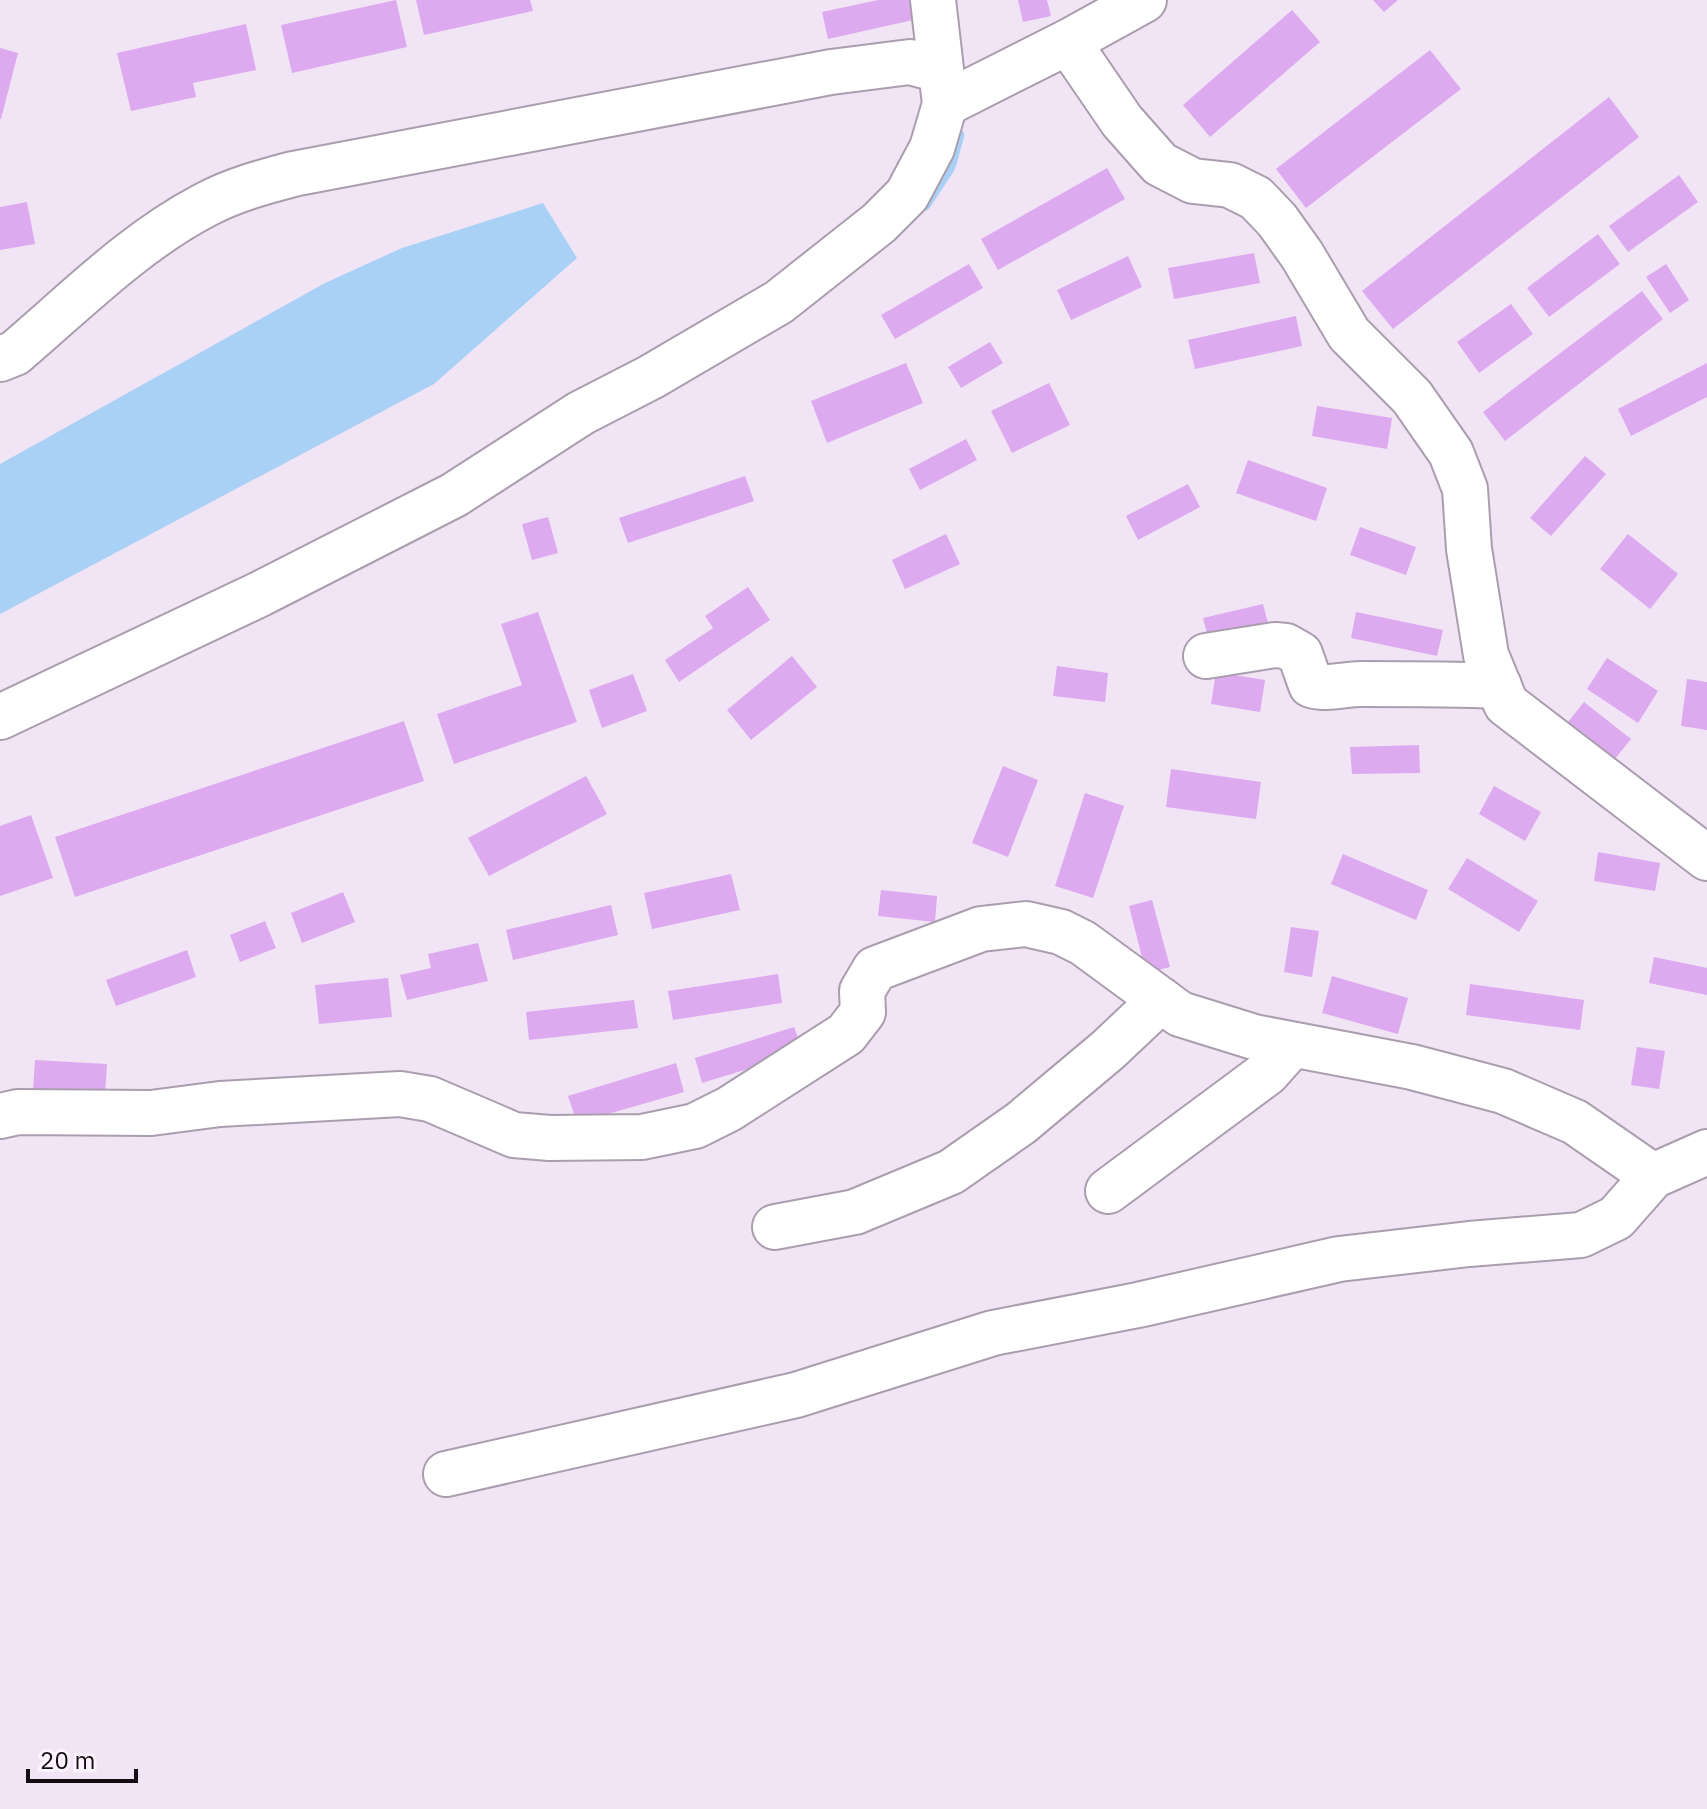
<svg xmlns="http://www.w3.org/2000/svg" width="1707" height="1809" font-family="'IBM Plex Sans',sans-serif">
	<rect width="100%" height="100%" fill="#f1e4f5"/>
	<!-- water -->
	<polygon fill="#a9d1f5" points="543,203 577,258 434,384 0,614 0,464 325,283 402,248"/>
	<g fill="none" stroke-linecap="round" stroke-linejoin="round">
		<!-- stream -->
		<polyline stroke="#a9d1f5" stroke-width="11" points="925,205 950,167 959,135"/>
	</g>
	<!-- building -->
	<g fill="#ddaaef">
		<polygon points="396,0 407,47 292,73 281,25"/>
		<polygon points="416,0 530,0 533,11 424,35"/>
		<polygon points="878,0 909,0 913,20 828,39 822,12"/>
		<polygon points="1018,0 1047,0 1051,16 1023,22"/>
		<polygon points="1373,0 1398,0 1384,12"/>
		<polygon points="1292,10 1320,42 1210,137 1183,105"/>
		<polygon points="246,24 256,70 193,83 196,97 131,111 117,53"/>
		<polygon points="0,48 18,53 1,119 0,119"/>
		<polygon points="1430,50 1461,89 1306,208 1276,169"/>
		<polygon points="1609,97 1639,137 1393,329 1362,291"/>
		<polygon points="1107,168 1125,199 998,270 981,239"/>
		<polygon points="1679,175 1698,202 1628,252 1609,226"/>
		<polygon points="27,202 35,244 0,250 0,207"/>
		<polygon points="1598,234 1620,264 1549,317 1527,288"/>
		<polygon points="1254,253 1260,283 1174,299 1168,268"/>
		<polygon points="1128,256 1142,287 1071,320 1057,290"/>
		<polygon points="969,264 983,288 895,339 881,315"/>
		<polygon points="1666,264 1689,300 1670,313 1646,277"/>
		<polygon points="1642,291 1663,319 1505,441 1483,412"/>
		<polygon points="1511,304 1533,334 1479,373 1457,342"/>
		<polygon points="1296,316 1302,346 1195,369 1188,340"/>
		<polygon points="990,342 1003,363 961,388 948,367"/>
		<polygon points="906,363 923,403 827,443 811,401"/>
		<polygon points="1707,363 1707,397 1631,436 1618,409"/>
		<polygon points="1049,383 1070,425 1012,453 991,411"/>
		<polygon points="1317,406 1392,418 1387,449 1312,436"/>
		<polygon points="966,439 977,460 920,490 909,469"/>
		<polygon points="1585,456 1606,474 1551,536 1530,518"/>
		<polygon points="1248,460 1327,488 1316,521 1236,493"/>
		<polygon points="745,476 754,501 628,543 619,518"/>
		<polygon points="1188,484 1200,507 1138,540 1126,516"/>
		<polygon points="548,517 558,553 532,560 522,524"/>
		<polygon points="1360,527 1416,547 1406,575 1350,555"/>
		<polygon points="946,534 960,564 905,589 892,560"/>
		<polygon points="1628,534 1678,574 1650,609 1600,569"/>
		<polygon points="748,587 770,620 679,682 665,660 713,628 705,616"/>
		<polygon points="1263,604 1269,627 1209,641 1203,618"/>
		<polygon points="538,612 577,722 454,764 437,714 522,685 501,624"/>
		<polygon points="1356,612 1443,630 1437,656 1351,638"/>
		<polygon points="792,656 817,687 751,740 727,710"/>
		<polygon points="1607,658 1658,691 1638,723 1587,689"/>
		<polygon points="1057,666 1108,673 1105,702 1053,696"/>
		<polygon points="1216,672 1265,680 1260,712 1211,704"/>
		<polygon points="633,674 647,711 602,728 589,690"/>
		<polygon points="1687,679 1707,682 1707,730 1681,726"/>
		<polygon points="1584,702 1631,739 1610,765 1564,727"/>
		<polygon points="404,721 424,781 75,897 55,837"/>
		<polygon points="1419,745 1420,773 1352,774 1350,747"/>
		<polygon points="1003,766 1038,780 1008,857 972,843"/>
		<polygon points="1171,769 1261,782 1256,819 1166,807"/>
		<polygon points="586,776 607,814 489,876 468,838"/>
		<polygon points="1494,786 1541,812 1525,841 1479,814"/>
		<polygon points="1085,793 1124,806 1093,898 1055,886"/>
		<polygon points="31,815 53,878 0,896 0,826"/>
		<polygon points="1598,852 1660,863 1655,891 1594,881"/>
		<polygon points="1343,854 1428,890 1416,920 1331,884"/>
		<polygon points="1467,858 1538,901 1519,932 1448,889"/>
		<polygon points="731,874 740,910 652,929 644,893"/>
		<polygon points="881,890 937,896 935,922 878,916"/>
		<polygon points="343,892 355,922 302,943 291,913"/>
		<polygon points="1152,900 1170,967 1146,973 1129,906"/>
		<polygon points="611,905 618,935 513,960 506,930"/>
		<polygon points="265,921 276,948 240,962 230,935"/>
		<polygon points="1291,927 1319,931 1312,977 1284,972"/>
		<polygon points="478,943 488,981 407,1000 400,975 431,968 428,954"/>
		<polygon points="187,950 196,977 116,1006 106,980"/>
		<polygon points="1654,957 1707,968 1707,995 1649,983"/>
		<polygon points="778,974 782,1003 673,1020 668,991"/>
		<polygon points="1332,976 1408,998 1398,1034 1322,1013"/>
		<polygon points="388,978 392,1017 319,1024 315,985"/>
		<polygon points="1470,984 1584,1000 1580,1030 1466,1015"/>
		<polygon points="634,1000 638,1028 529,1040 526,1012"/>
		<polygon points="794,1027 803,1052 702,1083 695,1058"/>
		<polygon points="1637,1047 1665,1051 1659,1089 1631,1085"/>
		<polygon points="35,1060 107,1064 105,1096 33,1091"/>
		<polygon points="676,1063 684,1092 577,1123 568,1096"/>
	</g>
	<g fill="none" stroke-linecap="round" stroke-linejoin="round">
		<!-- minor casing -->
		<g stroke="#aa9eae" stroke-width="48">
			<g id="minor">
				<polyline points="1068,42 1122,121 1160,164 1193,181 1230,185 1256,198 1277,220 1302,255 1349,334 1412,397 1451,453 1465,489 1469,549 1486,655 1506,704 1707,858"/>
				<polyline points="945,104 1068,42 1144,0"/>
				<path d="M0,359L15,353C76,301 134,242 205,205C233,190 263,182 293,174L831,72L910,62L940,70"/>
				<path d="M1206,656L1275,645L1286,646L1300,654L1311,685C1325,690 1345,684 1361,684C1407,684 1453,684 1499,686"/>
				<polyline points="0,717 260,594 454,495 581,413 651,377 779,302 879,223 907,195 932,148 945,104 933,0"/>
				<polyline points="0,1116 18,1112 151,1113 220,1104 400,1094 430,1099 514,1135 550,1138 642,1137 695,1126 729,1109 846,1034 863,1012 862,991 875,969 981,929 1026,924 1061,932 1083,943 1180,1014 1254,1037 1412,1067 1503,1091 1575,1122 1653,1176"/>
				<polyline points="1108,1191 1267,1073 1292,1045"/>
				<polyline points="775,1227 855,1212 951,1172 1021,1123 1108,1050 1161,1000"/>
				<polyline points="446,1474 796,1395 993,1333 1138,1305 1339,1259 1469,1244 1581,1235 1616,1218 1653,1176 1707,1152"/>
			</g>
		</g>
		<!-- minor -->
		<use href="#minor" stroke="#fff" stroke-width="44"/>
	</g>
	<!-- scale -->
	<path d="M28 1769v12h108v-12" fill="none" stroke="#120e13" stroke-width="4"/>
	<text x="40" y="1769" font-size="24" fill="#120e13" stroke="#fbf3fe" stroke-width="6" paint-order="stroke">20 m</text>
</svg>
